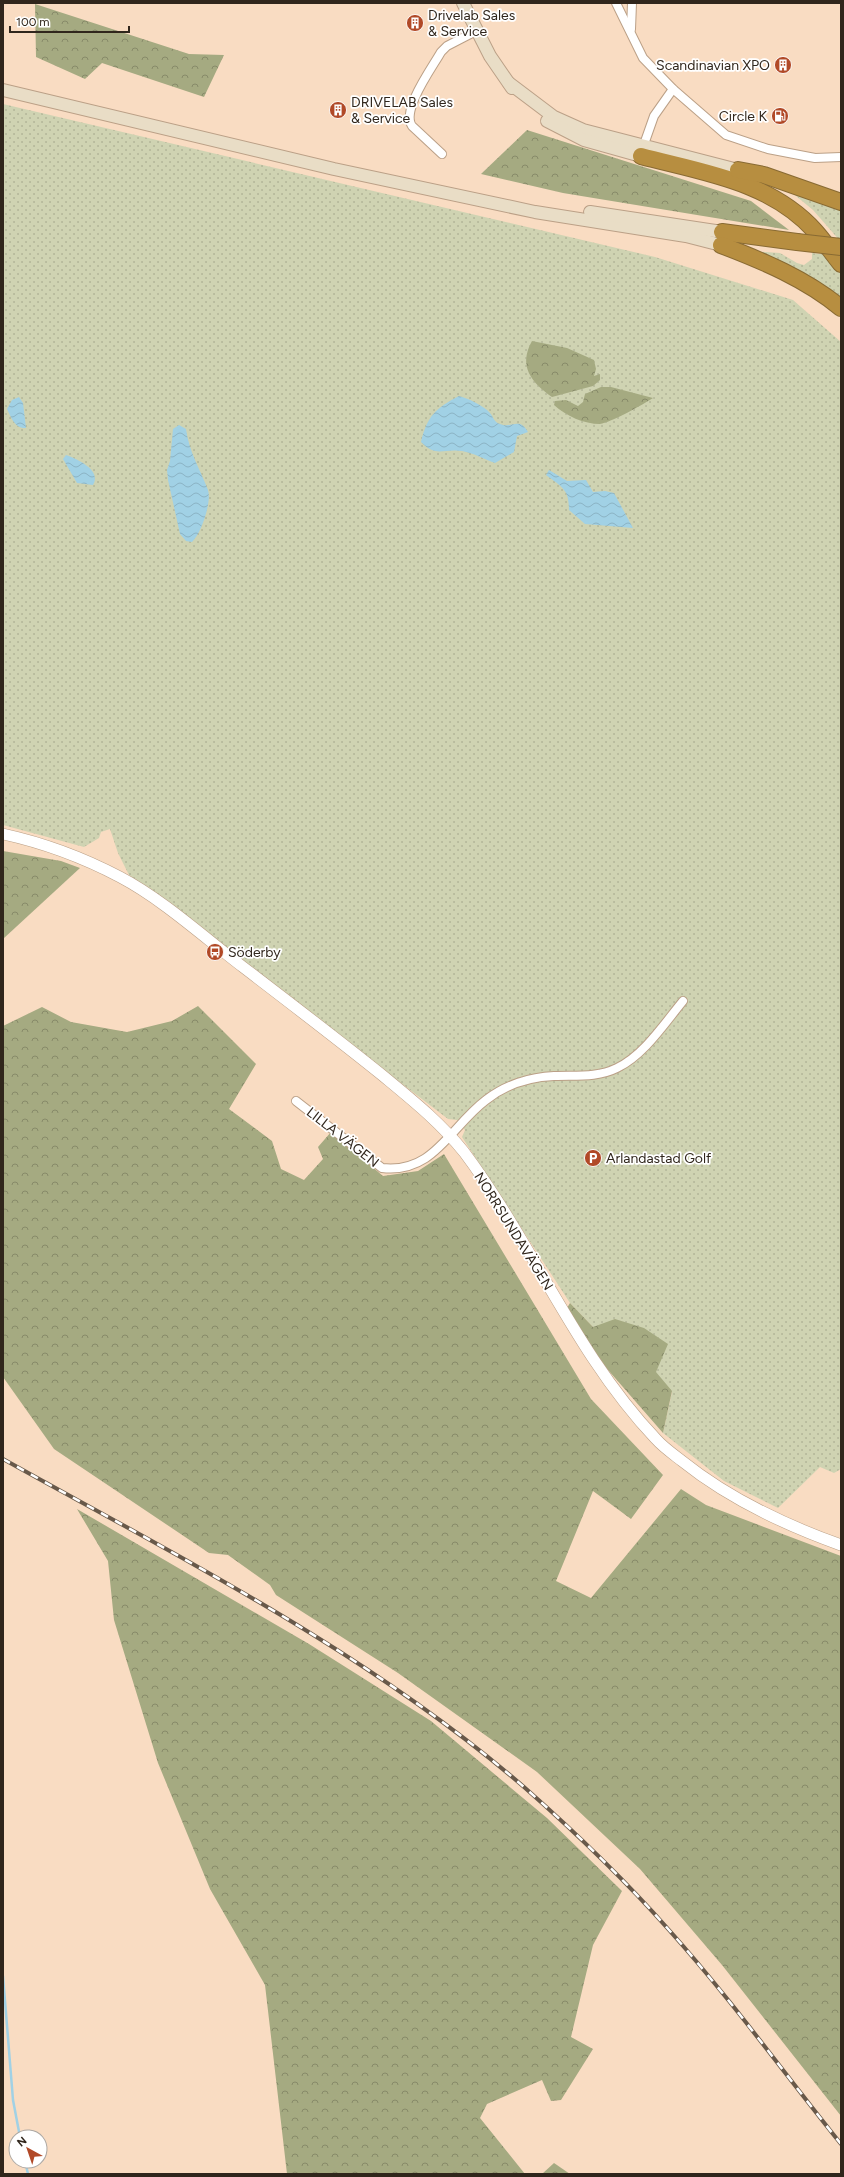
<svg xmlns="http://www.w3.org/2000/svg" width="844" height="2177" font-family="Figtree,sans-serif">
	<defs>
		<pattern id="grass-dots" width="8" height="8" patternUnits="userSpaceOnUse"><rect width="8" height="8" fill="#cfd3b2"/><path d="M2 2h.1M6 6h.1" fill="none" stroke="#b2b598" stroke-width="1.8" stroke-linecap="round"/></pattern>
		<pattern id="forest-crowns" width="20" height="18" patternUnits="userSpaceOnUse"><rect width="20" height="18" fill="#a5aa81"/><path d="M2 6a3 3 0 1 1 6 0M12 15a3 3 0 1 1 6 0" fill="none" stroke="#878a69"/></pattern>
		<pattern id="water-waves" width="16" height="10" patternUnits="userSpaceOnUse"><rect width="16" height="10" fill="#a1d1e5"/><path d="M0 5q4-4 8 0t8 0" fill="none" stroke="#8bb3c4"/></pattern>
	</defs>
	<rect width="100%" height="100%" fill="#f9dcc2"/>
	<!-- grass -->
	<g fill="url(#grass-dots)">
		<polygon points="3,104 655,257 793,300 841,342 841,1469 834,1473 820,1467 778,1508 724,1481 663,1433 672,1392 593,1327 570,1303 462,1137 465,1130 457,1120 448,1119 129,875 118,853 110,829 101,832 99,838 84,847 3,825"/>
		<polygon points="790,191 841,210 841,242 813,210"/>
		<polygon points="751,251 780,253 797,263 804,265 812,259 812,253 829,255 841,271 841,302"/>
	</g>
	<!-- forest -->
	<g fill="url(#forest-crowns)">
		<polygon points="35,4 189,54 224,55 204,97 102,63 85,79 36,57"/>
		<polygon points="527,130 751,201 789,230 563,193 481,174"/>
		<path d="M532,341L567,348L594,360L596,369L594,376L600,374V380L593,386L552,397C531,382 518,366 532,341Z"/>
		<path d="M601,387H611L653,398C644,404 610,423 600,424C584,424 566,416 554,405L555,401L566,400L578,406L583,402L585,394Z"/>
		<polygon points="3,851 61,861 80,868 3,939"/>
		<polygon points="198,1006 256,1064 229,1109 272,1141 281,1169 304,1180 323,1159 318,1147 331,1132 383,1176 418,1171 444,1154 591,1399 663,1475 631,1519 593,1491 556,1581 591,1598 681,1489 706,1505 841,1556 841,2116 722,1965 640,1869 537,1772 398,1673 276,1595 270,1585 228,1555 209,1553 54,1449 3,1377 3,1026 42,1007 71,1022 127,1032 172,1021"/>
		<polygon points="570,1303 593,1327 615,1319 644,1328 668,1344 656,1372 672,1391 663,1433 595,1355 567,1308"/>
		<polygon points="77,1509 309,1644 431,1721 547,1818 622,1891 593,1945 571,2037 593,2049 561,2100 551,2101 542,2080 487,2104 480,2118 525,2174 287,2174 265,1985 210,1889 158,1763 114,1620 108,1561"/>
		<polygon points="554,2163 570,2174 542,2174"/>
	</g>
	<!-- water -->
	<g fill="url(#water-waves)">
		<path d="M459,396C469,399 483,405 490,413C494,418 494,422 500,424C512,429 519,416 528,432L517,436L514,452L495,463C484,459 473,453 462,451C444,448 436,458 421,442C427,416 436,408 459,396Z"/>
		<path d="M19,397L23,403L26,428C15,429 11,417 7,409L12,400Z"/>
		<path d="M179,425L186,429C189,452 200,469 208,490C212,502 201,534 192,542L186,541L180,534L168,480L167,470L170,461L173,429Z"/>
		<path d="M66,455C77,459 102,470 93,485L77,483L63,459Z"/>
		<path d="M549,470L567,481L586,480L593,492L605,491L614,493L633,528L585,524L569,510C569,489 562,487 546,475Z"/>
	</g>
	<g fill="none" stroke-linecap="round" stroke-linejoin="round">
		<!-- stream -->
		<g stroke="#a1d1e5" stroke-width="2.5">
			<polyline points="3,1976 13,2100 20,2137"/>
			<polyline points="25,2161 28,2174"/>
		</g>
		<!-- minor casing -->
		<g stroke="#bba087" stroke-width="10">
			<g id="minor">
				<polyline points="616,3 643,58 673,89 726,135 768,149 815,158 841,157"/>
				<polyline points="631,29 632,3"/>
				<polyline points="642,150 654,116 673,89"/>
				<path d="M442,154L412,126C401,110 432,68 441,52L447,46L476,31"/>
				<path d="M296,1101L382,1168C434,1174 450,1127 486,1100C505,1085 530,1077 554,1076C575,1075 597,1078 617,1068C644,1055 664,1024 683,1001"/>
			</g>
		</g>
		<!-- tertiary casing -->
		<g stroke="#bba087" stroke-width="12">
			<path id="tertiary" d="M3,834C44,843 82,857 120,877C162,899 205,938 243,967C290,1003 336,1038 382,1075C411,1099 440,1122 464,1152C533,1244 576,1355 656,1439C663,1447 673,1454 682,1461C728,1498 785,1525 841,1545"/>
		</g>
		<!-- secondary casing -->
		<g stroke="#bba087" stroke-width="14">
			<g id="secondary">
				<polyline points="463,3 490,56 512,88"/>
				<polyline points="509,83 554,117 583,130 738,170"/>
				<polyline points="3,90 334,169 535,212 686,236 721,245"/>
				<polyline points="547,121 584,140 641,156"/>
				<polyline points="590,212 722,232"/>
			</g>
		</g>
		<!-- motorway casing -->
		<g stroke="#886a33" stroke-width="18">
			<g id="motorway">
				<path d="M641,156C702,172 770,181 815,231C824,241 832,253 841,264"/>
				<polyline points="738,170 764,175 841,202"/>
				<polyline points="722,232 797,242"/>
				<path d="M721,245C763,261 806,279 841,308"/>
			</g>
		</g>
		<!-- minor -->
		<use href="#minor" stroke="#fff" stroke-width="8"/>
		<!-- tertiary -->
		<use href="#tertiary" stroke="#fff" stroke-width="11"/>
		<!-- secondary -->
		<use href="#secondary" stroke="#e9ddc6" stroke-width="12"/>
		<!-- motorway -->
		<use href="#motorway" stroke="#b78e40" stroke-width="16"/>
		<!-- rail casing -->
		<g stroke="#68594a" stroke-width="4">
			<path id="rail" d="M3,1459C181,1558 369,1653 524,1787C575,1832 624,1879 669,1930C730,1998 784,2073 841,2144"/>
		</g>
		<!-- rail -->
		<use href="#rail" stroke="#fff" stroke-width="2.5" stroke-dasharray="8" stroke-linecap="butt"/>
		<!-- motorway-bridge casing -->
		<g stroke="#886a33" stroke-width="18" stroke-linecap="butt">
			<polyline id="motorway-bridge" points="797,242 841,247"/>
		</g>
		<!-- motorway-bridge -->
		<use href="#motorway-bridge" stroke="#b78e40" stroke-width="16"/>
	</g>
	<!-- icons -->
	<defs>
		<g id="building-disc" transform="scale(0.9)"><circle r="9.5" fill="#b14927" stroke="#fff"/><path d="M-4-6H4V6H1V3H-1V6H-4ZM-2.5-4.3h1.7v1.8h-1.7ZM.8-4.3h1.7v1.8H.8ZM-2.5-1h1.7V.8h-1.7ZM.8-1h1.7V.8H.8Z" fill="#fff"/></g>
		<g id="fuel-disc" transform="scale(0.9)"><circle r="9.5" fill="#b14927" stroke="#fff"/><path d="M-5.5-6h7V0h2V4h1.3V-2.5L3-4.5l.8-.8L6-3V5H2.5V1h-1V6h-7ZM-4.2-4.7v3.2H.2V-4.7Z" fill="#fff"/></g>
		<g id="bus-disc" transform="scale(0.9)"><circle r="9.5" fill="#b14927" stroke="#fff"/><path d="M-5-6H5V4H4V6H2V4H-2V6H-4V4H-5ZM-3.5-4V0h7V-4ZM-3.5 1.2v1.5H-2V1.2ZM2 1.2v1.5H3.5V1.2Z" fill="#fff"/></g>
		<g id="parking-disc" transform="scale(0.9)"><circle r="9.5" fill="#b14927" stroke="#fff"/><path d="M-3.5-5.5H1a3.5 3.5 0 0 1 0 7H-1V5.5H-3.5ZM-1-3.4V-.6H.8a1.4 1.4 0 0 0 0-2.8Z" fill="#fff"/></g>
	</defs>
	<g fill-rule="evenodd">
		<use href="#building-disc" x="415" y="23"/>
		<use href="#building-disc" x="783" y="65"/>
		<use href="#building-disc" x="338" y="110"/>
		<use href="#fuel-disc" x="780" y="116"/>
		<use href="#bus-disc" x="215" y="952"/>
		<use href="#parking-disc" x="593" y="1158"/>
	</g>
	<g text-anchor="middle" stroke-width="3.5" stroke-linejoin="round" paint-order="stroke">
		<!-- poi labels -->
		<g font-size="14" fill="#30261c" stroke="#fff" text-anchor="start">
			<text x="428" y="20">Drivelab Sales<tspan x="428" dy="16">&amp; Service</tspan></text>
			<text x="770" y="70" text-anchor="end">Scandinavian XPO</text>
			<text x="351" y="107">DRIVELAB Sales<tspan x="351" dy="16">&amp; Service</tspan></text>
			<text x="767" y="121" text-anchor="end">Circle K</text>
			<text x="228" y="957">Söderby</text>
			<text x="606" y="1163">Arlandastad Golf</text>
		</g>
		<!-- street labels -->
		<g font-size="14" fill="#30261c" stroke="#fff">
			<text transform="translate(343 1137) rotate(38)" y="5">LILLA VÄGEN</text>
			<text transform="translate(514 1231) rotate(58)" y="5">NORRSUNDAVÄGEN</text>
		</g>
	</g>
	<!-- border -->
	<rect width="844" height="2177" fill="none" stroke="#30261c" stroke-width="8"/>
	<!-- north arrow -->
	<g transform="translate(28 2149) rotate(320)"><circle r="19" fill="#ffffff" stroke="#aca8a4"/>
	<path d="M0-3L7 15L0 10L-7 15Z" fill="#b14927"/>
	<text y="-6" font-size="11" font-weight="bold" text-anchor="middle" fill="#30261c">N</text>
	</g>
	<!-- scale -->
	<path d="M10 26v6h119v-6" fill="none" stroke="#30261c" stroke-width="2"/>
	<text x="16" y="26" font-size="12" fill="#30261c" stroke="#ffffff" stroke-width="3" paint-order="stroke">100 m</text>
</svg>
